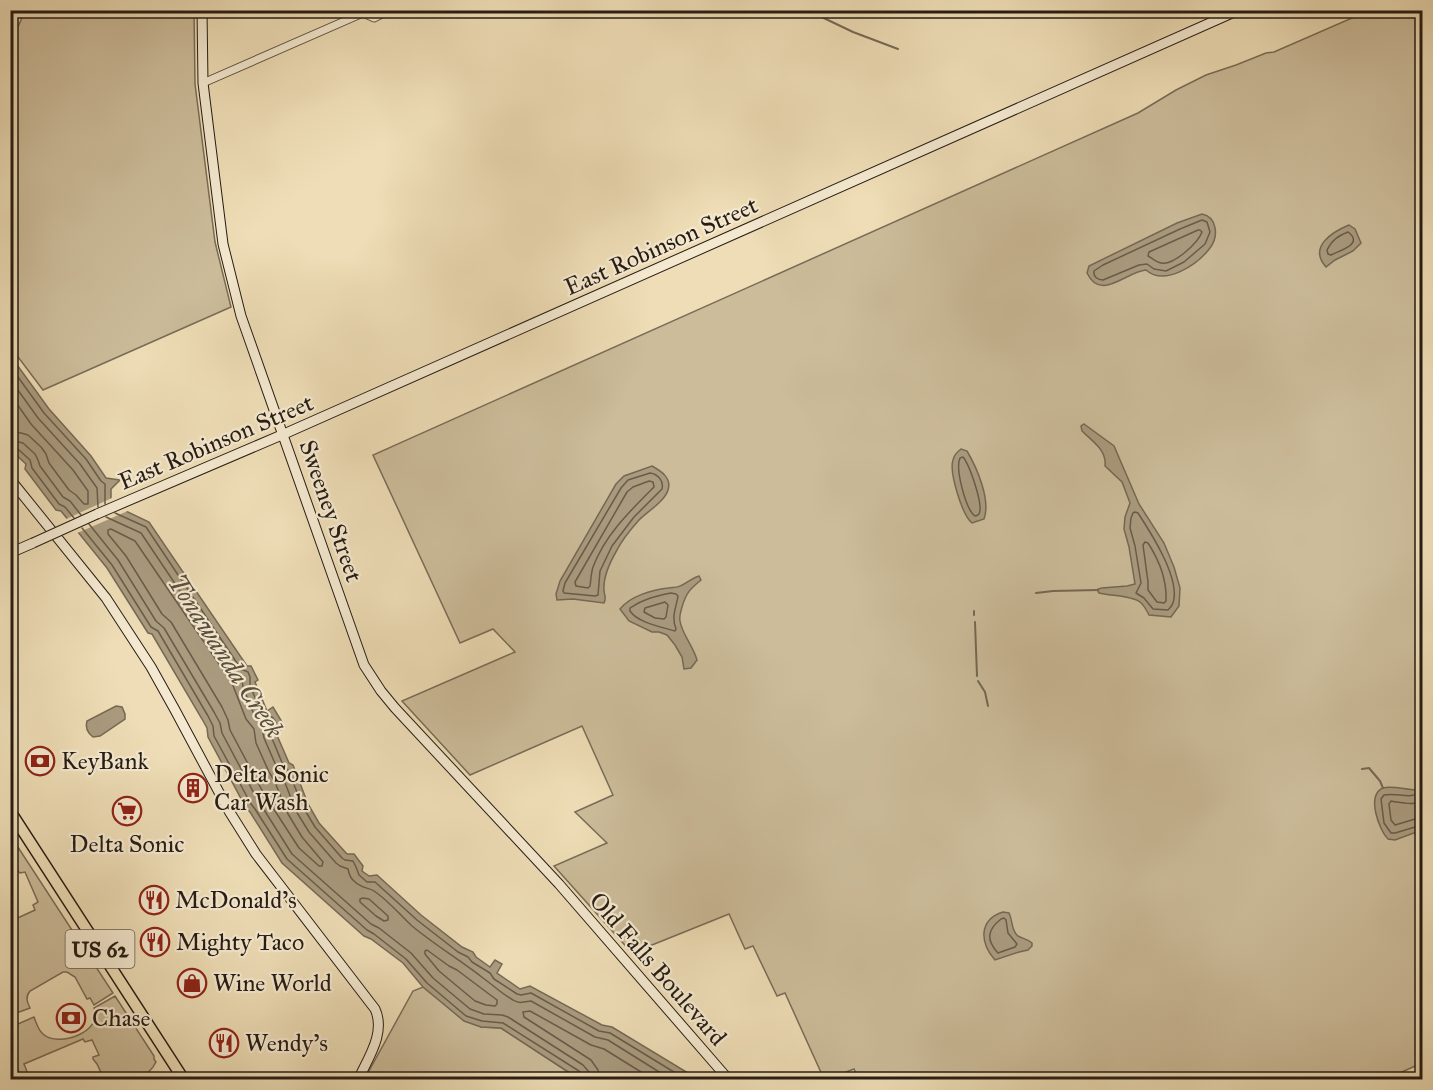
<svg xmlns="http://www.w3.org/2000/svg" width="1433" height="1090" font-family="'IM FELL Great Primer',serif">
	<rect width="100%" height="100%" fill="#eeddb6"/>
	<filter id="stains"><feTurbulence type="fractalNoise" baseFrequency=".00333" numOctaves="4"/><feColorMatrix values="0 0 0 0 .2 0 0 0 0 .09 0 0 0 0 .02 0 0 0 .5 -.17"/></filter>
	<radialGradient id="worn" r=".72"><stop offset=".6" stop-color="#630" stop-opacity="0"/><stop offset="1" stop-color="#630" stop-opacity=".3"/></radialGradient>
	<!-- green -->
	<g fill="#ccbc9a" stroke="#796c57" stroke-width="1.5">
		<polygon points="25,11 194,11 195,84 215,242 231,307 43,390 15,353 11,342 10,45"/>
		<polygon points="1368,11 1422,11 1422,1063 1384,1080 859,1080 854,1069 828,1079 824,1079 785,993 777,996 753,946 745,949 729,914 632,953 554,866 607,843 575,812 613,795 582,726 470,775 402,701 515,652 493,629 460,643 373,455 1138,113 1176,90 1206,75 1236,65 1266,53 1274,52"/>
		<path d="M11,839L14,841L113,993L94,1005L90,998L87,999L75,977L67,972H63L30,991C25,997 27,1002 30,1008L11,1015V921L35,910L33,905L38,902L25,872L20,873L16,869L11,868Z"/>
		<polygon points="423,987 438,999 481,1027 501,1028 579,1079 364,1080 413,991"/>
		<path d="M115,996L154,1056V1059L156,1062C146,1083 124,1080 104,1079L97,1064L93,1059V1057L99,1055L92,1040L85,1042L83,1039L24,1064L30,1079H22L11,1053V1027L34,1017C36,1022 38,1030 43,1034C58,1048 104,1032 94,1008Z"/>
	</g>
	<!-- water -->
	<g fill="#aa9b7f" stroke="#756854" stroke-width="1.5">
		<path d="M1202,214C1217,217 1219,236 1210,248C1198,264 1165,287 1146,270C1125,272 1101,302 1087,273L1089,266L1177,223Z"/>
		<path d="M1349,225L1355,229L1361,243L1353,251L1335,260L1326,267C1308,247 1332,232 1349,225Z"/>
		<polygon points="10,353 12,358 49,409 91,456 106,478 120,480 111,489 111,504 149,522 247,666 251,666 258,680 255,682 267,711 273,707 285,727 276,733 289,763 293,765 308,804 319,823 347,854 354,854 363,866 362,871 369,876 377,875 421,915 462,947 473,952 476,957 490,967 495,960 502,964 497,973 520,989 530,986 602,1025 612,1027 698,1079 579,1079 501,1028 481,1027 464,1021 423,987 403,963 371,939 364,936 282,863 250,812 246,808 208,737 207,728 202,719 152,634 148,633 107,568 61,511 56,510 25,469 26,464 16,455 13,454 11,452"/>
		<path d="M1084,424L1114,446L1139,504L1164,543L1174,567L1180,588L1179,606L1171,617L1149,615C1147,611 1144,605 1140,602C1131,595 1110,596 1099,593L1098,591V589L1102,588L1127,586L1135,584L1129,547L1124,529L1125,517L1130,503L1122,482L1105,466C1107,450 1092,441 1082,431L1081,426Z"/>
		<path d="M961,449L967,451C977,468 991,500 984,519L972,523C962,515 949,472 953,460C954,455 957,452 961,449Z"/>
		<path d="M652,466C661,471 672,478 668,490C665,501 647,512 639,520C631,529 622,540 617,550C610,562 603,576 604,590C604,596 607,597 604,603L573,599L557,600L556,594L560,581L616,484L624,476Z"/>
		<path d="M699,576L701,580C690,589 686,593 682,607C681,611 679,616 680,621C682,634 693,646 697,660L691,668L684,669L682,657L675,645L667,635L659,632H652L629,621L620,609C630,596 652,590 668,588C673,587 678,588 682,585C689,582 692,578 699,576Z"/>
		<path d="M116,706L122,707L125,714V719L100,736L93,737C88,733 85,727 87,721Z"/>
		<path d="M1422,785V830L1395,840L1388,839C1379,830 1366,795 1383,788C1392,785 1406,790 1416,790Z"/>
		<path d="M1003,912L1009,913C1013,921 1011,931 1018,936C1023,939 1028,939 1032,943V946L1028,950L1019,952L995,960C980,943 978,920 1003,912Z"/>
	</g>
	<!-- pier -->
	<polygon fill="#eeddb6" points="114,497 114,502 130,510 75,534 64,520"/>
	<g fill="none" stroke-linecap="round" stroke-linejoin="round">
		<!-- shore -->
		<g stroke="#685c4a" stroke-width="1.5">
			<path d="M1202,220L1207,222L1210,232L1205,244L1184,262L1166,271L1154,269L1147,264L1139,265L1103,280C1098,280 1093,277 1094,271L1103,265L1180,229Z"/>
			<path d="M1198,230H1200L1202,232C1198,243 1173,266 1161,263C1156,262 1152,258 1148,256L1149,252Z"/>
			<path d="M1348,232C1364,244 1341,250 1331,255L1328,254L1327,250C1332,240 1338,236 1348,232Z"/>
			<polyline points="10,366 44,413 86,459 101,481 105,484 105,504"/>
			<polyline points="10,379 38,418 80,464 97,488 98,507"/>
			<polyline points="10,394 31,424 73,470 88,491 88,504 84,504 76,495 69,490 49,463 46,454 41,447 28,435 21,433 10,431"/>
			<polyline points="10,440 23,443 35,454 38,460 40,466 63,497 70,501 81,515"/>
			<polyline points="10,448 19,450 30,460 32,468 59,504 65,507 74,518"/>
			<path d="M963,457C969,464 984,505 979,514C978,515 977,516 975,516C966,510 955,469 960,458Z"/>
			<path d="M650,473C658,474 664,481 662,489L634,517L612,546L600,571L598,595L595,596L564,593L563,591L565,583L621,488L628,480Z"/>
			<path d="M649,481L653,482L654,487C630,511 605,535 593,567C591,573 591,580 590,586L588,588L576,586L575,582L627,492L633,487Z"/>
			<path d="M1135,512L1138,513C1151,533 1181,579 1173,603C1172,606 1169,609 1168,610L1153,609L1144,598L1136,593L1141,583L1135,546L1130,528L1131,518L1133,513Z"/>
			<path d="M115,513L146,527L241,669L248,672L250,677V685L261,713L265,716L272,717C279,725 275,723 271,731V736L283,765L288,770L303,807L315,827L342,858L345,860L353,861L356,867L359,875L367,882H375L417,920L458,952L468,957L472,962L490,973L494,979L517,994L521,995L531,993L599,1031L610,1033L687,1080"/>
			<path d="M106,517L141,533L235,673L242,679L243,687L255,717L265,725L263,733L264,738L277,768L282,775L296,811L309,832L336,863L340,866L348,869C349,874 350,878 354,881C362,889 368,887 374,891C388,900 400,915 412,926C435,945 460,960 483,978C493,985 502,994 513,1000C519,1004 524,1002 531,1001L595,1037L608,1040L672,1080"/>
			<polyline points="89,524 118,560 156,621 164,628 214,712 220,723 222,733 257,799 261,805 292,854 371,924 379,928 411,953 433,978 470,1009 484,1014 502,1015 508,1017 583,1065 589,1072 590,1080"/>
			<polyline points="82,528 112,565 151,627 158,631 208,716 213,726 214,736 251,804 255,809 287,859 367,930 374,934 406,959 427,983 466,1016 482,1021 503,1023 579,1071 582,1075 582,1080"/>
			<polygon points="111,529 135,541 232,683 246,719 254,729 256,743 269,772 274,780 288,814 302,837 323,862 322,866 319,866 299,848 264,794 230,730 228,720 222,707 171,622 162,614 126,556 108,534 108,530"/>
			<path d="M1145,542L1148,543C1159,560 1167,581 1166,601L1164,603L1157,602L1148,590V582L1143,545Z"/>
			<path d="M671,593L676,594L678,596C676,609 671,616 676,629L675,631C662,627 638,623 630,611V608C643,599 656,596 671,593Z"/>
			<polygon points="665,602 668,605 666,617 664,619 655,618 644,612 645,608"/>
			<path d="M1422,792C1410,800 1397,792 1384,795L1381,799L1384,823L1391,833H1395L1422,825"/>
			<path d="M1422,802C1413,805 1402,803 1391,801L1389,804L1391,820L1395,825L1422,817"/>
			<polygon points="363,898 369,899 388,916 388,920 384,921 376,916 360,902 360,899"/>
			<path d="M1001,919L1004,918L1006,920L1008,933L1017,944L1015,947L998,953C986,940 987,930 1001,919Z"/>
			<polygon points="427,950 449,966 457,970 497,1000 497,1004 495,1006 486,1005 475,1001 439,971 425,954 425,951"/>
			<polyline points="599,1080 598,1070 591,1060 524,1017 523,1012 530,1011 591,1045 604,1049 654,1080"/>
		</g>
		<!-- stream -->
		<g stroke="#756854" stroke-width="2">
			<polyline points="807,10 853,32 898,49"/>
			<polyline points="1036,593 1053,591 1098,590"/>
			<polyline points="974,615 974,611"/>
			<polyline points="975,622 977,676"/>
			<polyline points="978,681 985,692 988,706"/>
			<polyline points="1362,769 1369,768 1380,781 1383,788"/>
		</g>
		<!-- street casing -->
		<g stroke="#584c3c" stroke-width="9">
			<polyline id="street" points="203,83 363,13 374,18 384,13 385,10"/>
		</g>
		<!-- secondary casing -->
		<g stroke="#261c14" stroke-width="11">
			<g id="secondary">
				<polyline points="202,10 203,83 223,244 241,316 364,665 381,691 395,708 559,884 729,1080"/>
				<path d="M10,479L106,598L151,667L175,710L229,811L256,854L375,1009C386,1033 368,1058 358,1080"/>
				<polyline points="97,514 284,434 1239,10"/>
				<polyline points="10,553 33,543"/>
				<polyline points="1415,1080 1422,1076"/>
			</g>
		</g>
		<!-- primary casing -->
		<g stroke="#261c14" stroke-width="13">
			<polyline id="primary" points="10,811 184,1080"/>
		</g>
		<!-- street -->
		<use href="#street" stroke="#f4e9d0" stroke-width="7"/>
		<!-- secondary -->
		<use href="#secondary" stroke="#f4e9d0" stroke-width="9"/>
		<!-- primary -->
		<use href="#primary" stroke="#eeddb6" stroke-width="10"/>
		<!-- secondary-bridge casing -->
		<g stroke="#261c14" stroke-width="11" stroke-linecap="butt">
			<polyline id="secondary-bridge" points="33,543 97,514"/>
		</g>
		<!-- secondary-bridge -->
		<use href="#secondary-bridge" stroke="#f4e9d0" stroke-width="9"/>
	</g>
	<!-- icons -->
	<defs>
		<g id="bank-ring" transform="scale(1.5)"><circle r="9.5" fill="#f4e9d0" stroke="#8f2418" stroke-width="1.5"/><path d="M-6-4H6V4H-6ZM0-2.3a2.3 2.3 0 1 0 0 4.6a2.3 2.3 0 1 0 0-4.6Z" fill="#8f2418"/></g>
		<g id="building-ring" transform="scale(1.5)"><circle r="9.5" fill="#f4e9d0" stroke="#8f2418" stroke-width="1.5"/><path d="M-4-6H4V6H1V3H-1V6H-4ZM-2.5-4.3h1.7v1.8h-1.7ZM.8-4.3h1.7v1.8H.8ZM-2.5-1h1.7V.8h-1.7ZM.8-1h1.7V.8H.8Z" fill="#8f2418"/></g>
		<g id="supermarket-ring" transform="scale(1.5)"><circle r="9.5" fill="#f4e9d0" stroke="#8f2418" stroke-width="1.5"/><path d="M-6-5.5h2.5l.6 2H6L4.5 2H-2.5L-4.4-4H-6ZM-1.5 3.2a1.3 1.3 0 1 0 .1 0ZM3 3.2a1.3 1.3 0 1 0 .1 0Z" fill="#8f2418"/></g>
		<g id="restaurant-ring" transform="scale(1.5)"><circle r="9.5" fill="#f4e9d0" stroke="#8f2418" stroke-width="1.5"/><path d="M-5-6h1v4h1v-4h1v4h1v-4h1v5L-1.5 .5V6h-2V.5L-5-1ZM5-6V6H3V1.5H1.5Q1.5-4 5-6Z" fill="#8f2418"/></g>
		<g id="shop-ring" transform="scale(1.5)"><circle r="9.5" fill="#f4e9d0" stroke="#8f2418" stroke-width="1.5"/><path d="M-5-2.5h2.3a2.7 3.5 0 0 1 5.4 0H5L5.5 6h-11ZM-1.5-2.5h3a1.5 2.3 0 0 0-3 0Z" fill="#8f2418"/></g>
	</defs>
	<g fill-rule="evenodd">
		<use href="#bank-ring" x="40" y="761"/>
		<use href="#building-ring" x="193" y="788"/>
		<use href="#supermarket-ring" x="127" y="811"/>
		<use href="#restaurant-ring" x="154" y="900"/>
		<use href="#restaurant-ring" x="155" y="942"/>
		<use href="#shop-ring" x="192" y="983"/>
		<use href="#bank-ring" x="71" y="1018"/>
		<use href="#restaurant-ring" x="224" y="1043"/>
	</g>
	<g text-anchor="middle" stroke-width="4.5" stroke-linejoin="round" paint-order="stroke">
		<!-- shield labels -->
		<rect fill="#f4e9d0" stroke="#645a4c" stroke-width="1.5" x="65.5" y="930" width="69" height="38" rx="4.5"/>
		<g font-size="22" font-weight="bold" fill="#261c14">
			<text x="100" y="957">US 62</text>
		</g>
		<!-- street labels -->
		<g font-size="24" fill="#261c14" stroke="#f4e9d0">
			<text transform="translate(661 246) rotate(-24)" y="8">East Robinson Street</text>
			<text transform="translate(216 442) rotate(-23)" y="8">East Robinson Street</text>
			<text transform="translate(331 511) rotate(71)" y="8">Sweeney Street</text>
			<text transform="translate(658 969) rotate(49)" y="8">Old Falls Boulevard</text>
		</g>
		<!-- poi labels -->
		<g font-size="24" fill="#261c14" stroke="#f4e9d0" text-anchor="start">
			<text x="61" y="769">KeyBank</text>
			<text x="214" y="782">Delta Sonic<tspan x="214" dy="28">Car Wash</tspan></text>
			<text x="127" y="852" text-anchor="middle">Delta Sonic</text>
			<text x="175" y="908">McDonald's</text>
			<text x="176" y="950">Mighty Taco</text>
			<text x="213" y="991">Wine World</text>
			<text x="92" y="1026">Chase</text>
			<text x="245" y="1051">Wendy's</text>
		</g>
		<!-- water labels -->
		<g font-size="26" font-style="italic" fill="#5b4f3f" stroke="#f4e9d0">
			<text transform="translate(226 656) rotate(57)" y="9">Tonawanda Creek</text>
		</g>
	</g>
	<!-- margin -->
	<rect width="1433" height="1090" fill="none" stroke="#eeddb6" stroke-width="36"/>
	<rect x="12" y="12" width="1409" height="1066" fill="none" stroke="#261c14" stroke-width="3"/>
	<rect x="18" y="18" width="1397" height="1054" fill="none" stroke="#261c14" stroke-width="1.5"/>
	<rect width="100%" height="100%" filter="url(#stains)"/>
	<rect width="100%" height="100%" fill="url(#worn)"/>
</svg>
